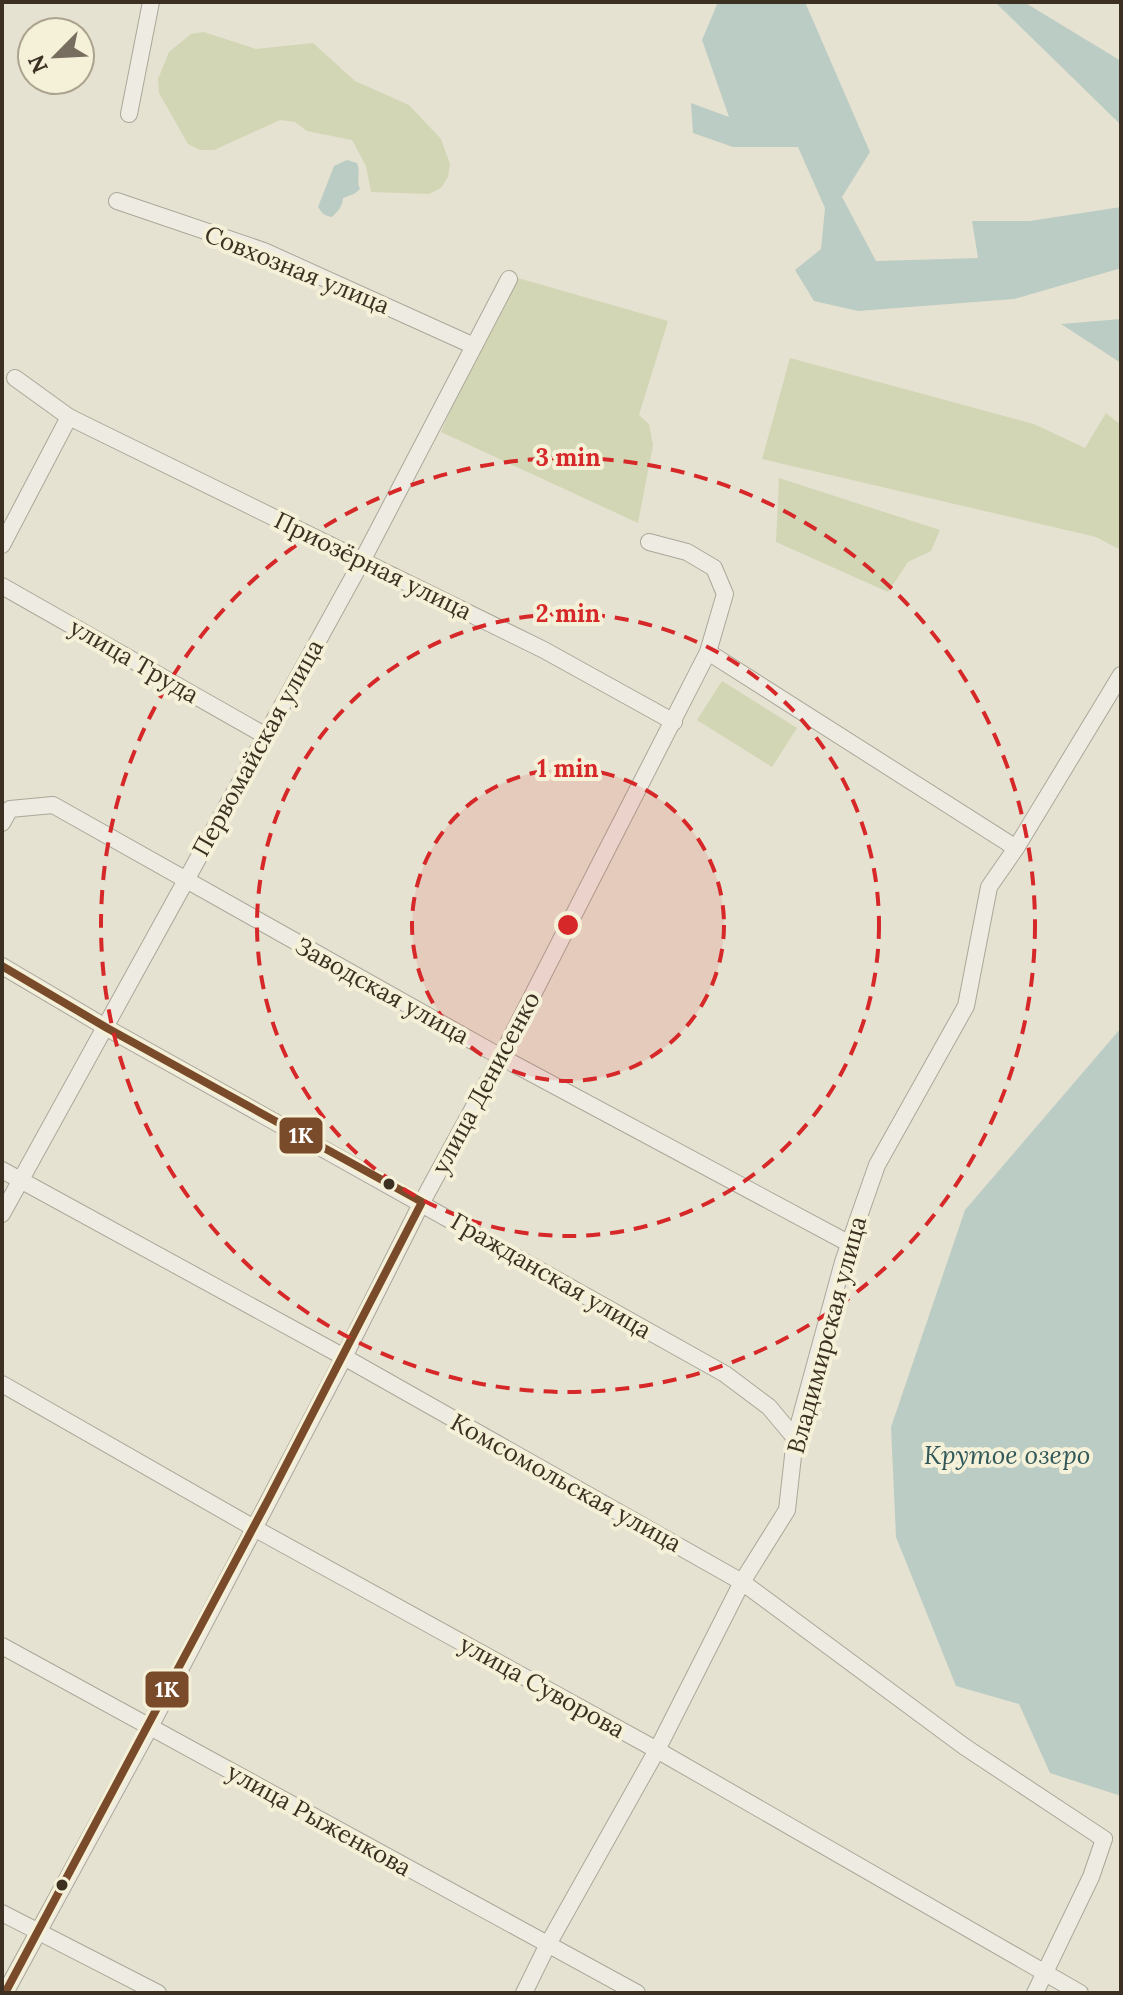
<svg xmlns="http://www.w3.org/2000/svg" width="1123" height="1995" font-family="Lora,serif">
	<rect width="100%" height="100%" fill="#e6e2d1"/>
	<!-- green -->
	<g fill="#d2d6b4">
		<polygon points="204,32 256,49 313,43 355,81 409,105 441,139 450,164 448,177 441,188 429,194 371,192 366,166 352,140 307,131 295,122 280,120 214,150 200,150 188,144 159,93 158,79 169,52 191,34"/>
		<polygon points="518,278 668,321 639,415 649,424 653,445 638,523 441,432 474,354"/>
		<polygon points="790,358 1034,424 1085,448 1106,413 1121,425 1121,550 1096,537 762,459"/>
		<polygon points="779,478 940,530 931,551 908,562 888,592 776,542"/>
		<polygon points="722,681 797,728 772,767 697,720"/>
	</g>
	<!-- water -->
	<g fill="#bbccc4">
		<polygon points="718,2 805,2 870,152 842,197 876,261 978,258 972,221 1030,221 1121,207 1121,270 1118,269 1014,299 858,311 814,301 795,270 821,249 825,208 798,147 733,147 693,133 691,103 729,117 702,40"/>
		<polygon points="995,2 1024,2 1121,61 1121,125"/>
		<path d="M347,160L357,163C361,172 356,180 360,189L354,194L343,198C342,207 339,210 332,217C324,216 322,213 318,207L334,166Z"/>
		<polygon points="1121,319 1121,363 1061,324"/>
		<polygon points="1121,1028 1121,1796 1050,1773 1019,1704 956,1686 896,1537 891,1427 965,1210"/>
	</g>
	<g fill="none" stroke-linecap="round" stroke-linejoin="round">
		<!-- minor casing -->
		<g stroke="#aba799" stroke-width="18">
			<g id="minor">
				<polyline points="129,114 151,2"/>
				<polyline points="117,201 264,251 474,346"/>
				<polyline points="15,378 69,417"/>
				<polyline points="2,545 69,417 544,650 674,722"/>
				<polyline points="2,586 266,736"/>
				<polyline points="708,652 1016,848"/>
				<polyline points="2,823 10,809 53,805 501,1057 850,1244"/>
				<polyline points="2,966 107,1028 725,1374 769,1407 795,1438"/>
				<polyline points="2,1170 344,1357 742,1582 965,1747 1104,1839 1091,1877 1035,1993"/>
				<polyline points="2,1214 362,561 509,279"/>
				<polyline points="2,1384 254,1528 657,1750 1080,1993"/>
				<polyline points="2,1646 637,1993"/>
				<polyline points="2,1913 158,1993"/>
				<polyline points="5,1993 150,1727 344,1357 422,1202 501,1057 708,652 725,594 714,568 687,552 649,542"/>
				<polyline points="524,1993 547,1946 657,1750 742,1582 787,1510 795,1438 843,1262 877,1165 966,1006 989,887 1016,848 1121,675"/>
			</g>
		</g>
		<!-- minor -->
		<use href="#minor" stroke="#eeebe2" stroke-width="16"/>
		<!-- bus-1 casing -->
		<g stroke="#f5f0d8" stroke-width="14">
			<polyline id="bus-1" points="2,966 107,1028 422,1202 268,1500 5,1993"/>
		</g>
		<!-- bus-1 -->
		<use href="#bus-1" stroke="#7a4b2a" stroke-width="8"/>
	</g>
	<!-- distance rings -->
	<circle cx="568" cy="925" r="156" fill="#d62828" fill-opacity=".12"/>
	<g fill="none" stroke="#d62828" stroke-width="4" stroke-dasharray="14 10">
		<circle cx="568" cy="925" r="156"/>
		<circle cx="568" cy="925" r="311"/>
		<circle cx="568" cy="925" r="467"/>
	</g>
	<!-- markers -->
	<g fill="#3b3021" stroke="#f5f0d8" stroke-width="3">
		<circle cx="389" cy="1184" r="7"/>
		<circle cx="62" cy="1885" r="7"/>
	</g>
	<g text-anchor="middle" stroke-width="8" stroke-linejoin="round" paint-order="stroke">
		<!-- street labels -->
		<g font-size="24" fill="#3b3021" stroke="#f5f0d8">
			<text transform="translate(297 270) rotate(22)" y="8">Совхозная улица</text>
			<text transform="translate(373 566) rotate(26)" y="8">Приозёрная улица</text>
			<text transform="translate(134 661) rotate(30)" y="8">улица Труда</text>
			<text transform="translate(258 748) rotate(-61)" y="8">Первомайская улица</text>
			<text transform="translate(382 991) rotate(29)" y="8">Заводская улица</text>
			<text transform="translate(486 1083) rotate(-62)" y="8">улица Денисенко</text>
			<text transform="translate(551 1276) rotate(30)" y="8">Гражданская улица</text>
			<text transform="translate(827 1335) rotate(-75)" y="8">Владимирская улица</text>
			<text transform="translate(566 1483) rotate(29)" y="8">Комсомольская улица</text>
			<text transform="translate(542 1687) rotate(29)" y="8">улица Суворова</text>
			<text transform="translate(319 1820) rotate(29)" y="8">улица Рыженкова</text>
		</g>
		<!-- water labels -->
		<g font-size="26" font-style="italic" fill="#30585a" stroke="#f5f0d8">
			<text x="1007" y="1464">Крутое озеро</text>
		</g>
	</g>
	<circle cx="568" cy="925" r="12" fill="#d62828" stroke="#f5f0d8" stroke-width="4"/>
	<g font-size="24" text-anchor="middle" font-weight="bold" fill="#d62828" stroke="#f5f0d8" stroke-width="8" stroke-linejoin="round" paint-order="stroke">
		<text x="568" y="466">3 min</text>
		<text x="568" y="622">2 min</text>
		<text x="568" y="777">1 min</text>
	</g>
	<g stroke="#f5f0d8" stroke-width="3">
		<rect x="278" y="1116" width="46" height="39" rx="8" fill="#7a4b2a"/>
		<rect x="144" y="1670" width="46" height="39" rx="8" fill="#7a4b2a"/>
	</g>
	<g font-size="22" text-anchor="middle" font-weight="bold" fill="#fff">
		<text x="301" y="1143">1К</text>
		<text x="167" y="1697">1К</text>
	</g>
	<!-- border -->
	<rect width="1123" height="1995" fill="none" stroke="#3b3021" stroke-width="8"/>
	<!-- north arrow -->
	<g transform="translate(56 56) rotate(246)"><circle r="38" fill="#f5f0d8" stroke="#aba38f" stroke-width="2"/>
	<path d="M0-6L14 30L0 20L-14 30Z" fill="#776e5f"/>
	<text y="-12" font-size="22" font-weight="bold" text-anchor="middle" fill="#3b3021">N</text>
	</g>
</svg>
